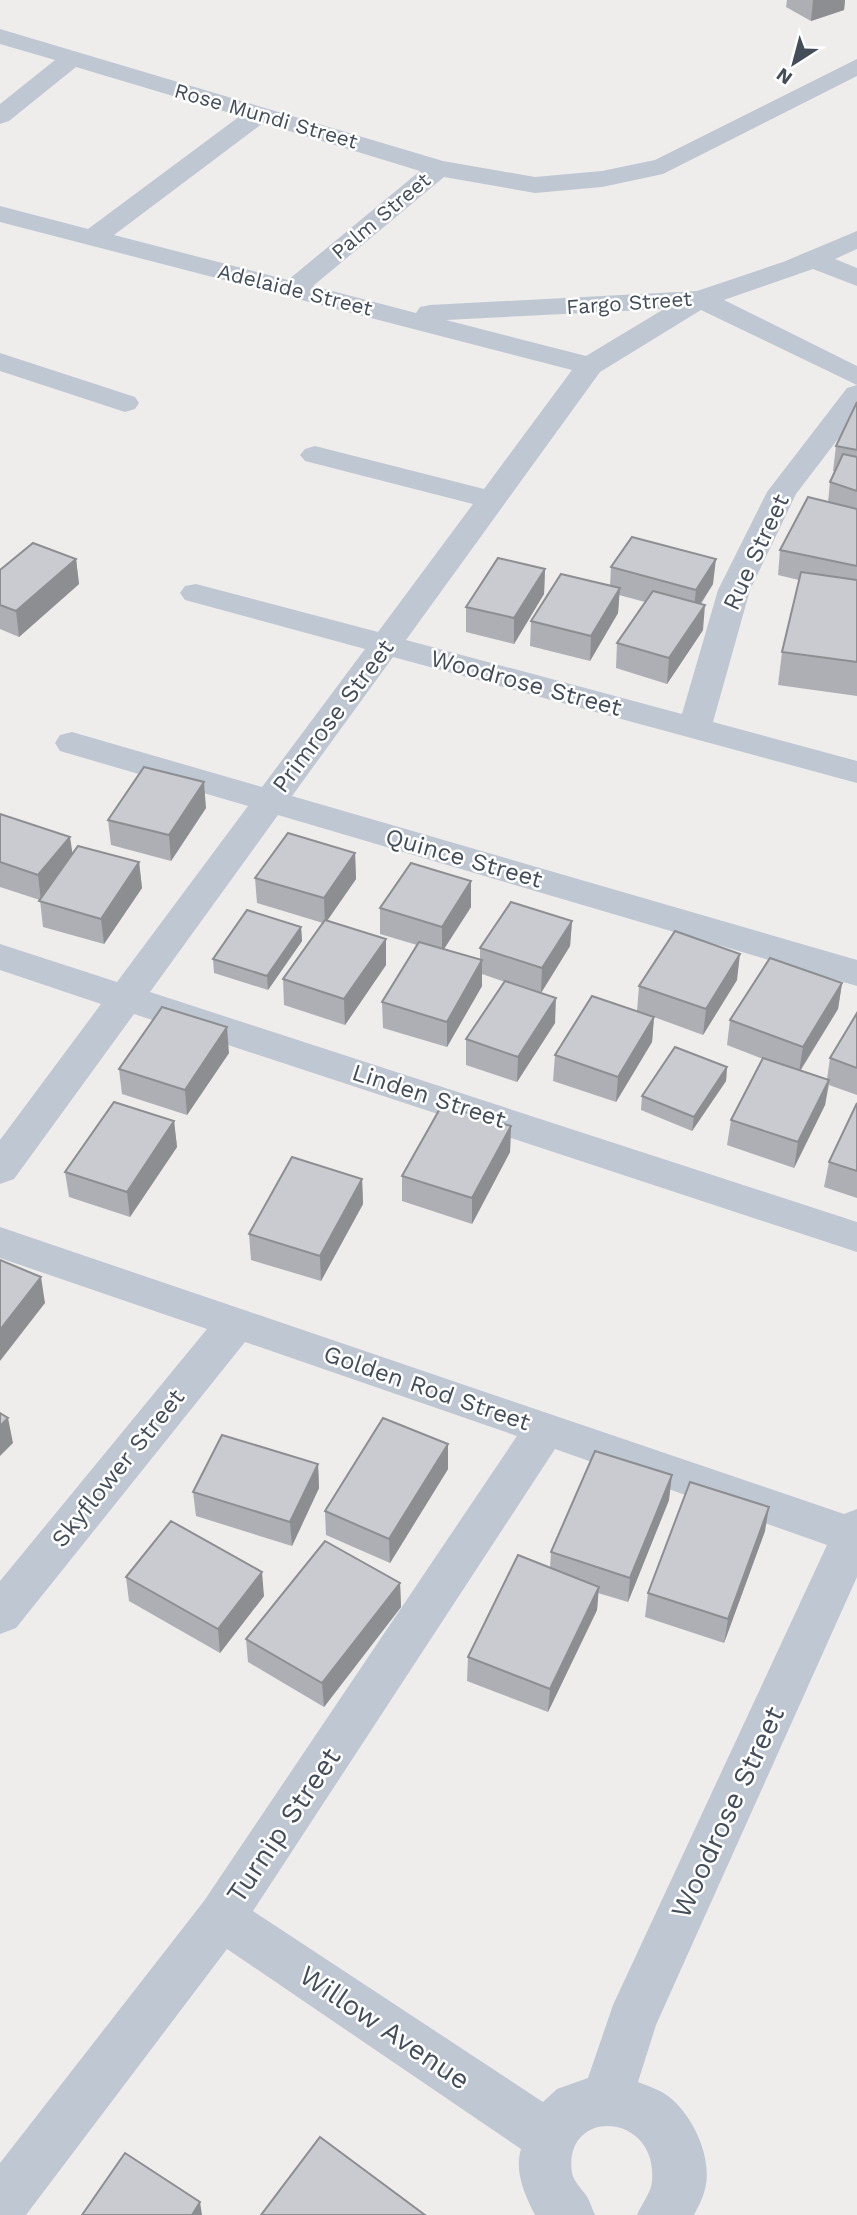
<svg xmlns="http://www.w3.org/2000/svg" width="857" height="2215" font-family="'Work Sans',sans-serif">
	<rect width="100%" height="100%" fill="#efecec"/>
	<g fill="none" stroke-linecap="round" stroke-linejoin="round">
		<!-- minor -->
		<g fill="#bfc7d2" fill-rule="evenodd">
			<path d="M0,29L443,161L535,177L602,171L655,160L857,59V76L663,174L602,187L535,193L444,177L313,286L416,313L420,307L430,305L697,291L783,262L857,231V249L835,259L857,268V286L813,269L724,300L857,366V414L796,494L750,590L713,722L857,761V783L393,657L292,796L857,960V986L278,815L150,992L857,1222V1252L134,1014L14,1179L0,1184V1140L101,1004L0,970V944L117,982L248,806L60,751L55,743L60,735L72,732L262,787L365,649L185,600L180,593L185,586L196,584L378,632L473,504L305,461L300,455L305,449L315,446L484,489L572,370L0,222V206L88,229L240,116L76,67L9,121L0,124V104L55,60L0,44ZM263,123L420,171L288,280L114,235ZM664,309L586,356L446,320ZM701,310L857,385L847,388L767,492L718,590L682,714L406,640L600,372Z"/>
			<polygon points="0,353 135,397 139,403 135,409 125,412 0,371"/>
			<path d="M0,1227L844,1514L857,1509V1577L656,2025L638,2082C648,2086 660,2090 668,2096C693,2115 713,2158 705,2189C703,2198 698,2207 694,2215H637C641,2205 652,2191 652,2181C658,2111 562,2107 572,2173C574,2182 581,2188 586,2195C590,2201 592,2209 595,2215H535C525,2195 514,2172 521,2149L227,1949L26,2215H0V2163L204,1901L517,1436L245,1342L16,1628L0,1634V1581L207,1329L0,1258ZM555,1449L827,1545L613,2005L588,2078L557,2089L543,2102L253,1911Z"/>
		</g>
	</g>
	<!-- wall -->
	<g fill="#adafb4">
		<polygon points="787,0 845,0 844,10 811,21 786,7"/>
		<polygon points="857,402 857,696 778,685 782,652 799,580 778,575 780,550 828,502 830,482 835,471 833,471 836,446"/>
		<polygon points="76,559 79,584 19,637 0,629 0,570"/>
		<polygon points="611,567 713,584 701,604 703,630 667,684 616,668 617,643 645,602 619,595 618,613 590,661 530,646 531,621 610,586"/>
		<polygon points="545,569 544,594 514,644 466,632 466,607"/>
		<polygon points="206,808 171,861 111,845 108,820"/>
		<polygon points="0,814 72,854 139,862 142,888 104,944 43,927 40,900 0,887"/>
		<polygon points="355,853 356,879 327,920 386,965 345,1025 284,1005 283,979 323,923 257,903 255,878"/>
		<polygon points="471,881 471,907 444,949 480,960 480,948 572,921 570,946 541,993 555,1023 517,1082 466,1065 466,1039 505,982 482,974 482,986 447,1047 383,1028 382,1002 417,945 380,934 380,908"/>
		<polygon points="301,927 302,941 268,990 214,973 213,959"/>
		<polygon points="737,980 703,1035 654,1017 652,1042 616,1102 553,1081 555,1055 637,1011 639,986"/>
		<polygon points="842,983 838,1009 801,1070 827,1079 830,1058 857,1013 857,1095 829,1085 825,1105 794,1168 727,1145 731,1120 763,1059 727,1045 730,1020"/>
		<polygon points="229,1053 187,1115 122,1094 119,1069"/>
		<polygon points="727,1067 726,1081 692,1131 641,1110 642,1096"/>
		<polygon points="857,1103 857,1198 824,1187 829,1162"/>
		<polygon points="174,1121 177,1147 130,1217 69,1197 65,1172"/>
		<polygon points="511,1126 510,1152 472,1224 402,1201 402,1176"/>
		<polygon points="362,1179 363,1204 321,1281 251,1260 249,1234"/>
		<polygon points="448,1444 448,1469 390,1563 326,1535 325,1511"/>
		<polygon points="318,1464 319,1488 292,1546 196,1516 193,1492"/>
		<polygon points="669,1500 628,1602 598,1593 597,1610 548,1712 467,1681 468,1657 550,1568 551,1552"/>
		<polygon points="765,1531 724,1643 645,1617 648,1593"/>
		<polygon points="126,1577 264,1596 220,1653 129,1601"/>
		<polygon points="400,1583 401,1607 324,1707 248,1662 246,1639"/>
	</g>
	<!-- shaded-wall -->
	<g fill="#8d8e92">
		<polygon points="813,0 845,0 844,10 811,21"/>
		<polygon points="76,559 79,584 19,637 16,611"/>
		<polygon points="716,559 713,584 693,615 696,590"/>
		<polygon points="545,569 544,594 514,644 514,618"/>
		<polygon points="620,588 618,613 590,661 591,636"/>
		<polygon points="705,605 703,630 667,684 669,658"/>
		<polygon points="204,782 206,808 171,861 169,835"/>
		<polygon points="70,837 74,863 41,901 38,875"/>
		<polygon points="355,853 356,879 325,924 324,898"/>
		<polygon points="139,862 142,888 104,944 101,919"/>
		<polygon points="471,881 471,907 442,952 442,927"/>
		<polygon points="572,921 570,946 541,993 542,968"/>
		<polygon points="301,927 302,941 268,990 267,976"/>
		<polygon points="386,939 386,965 345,1025 344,999"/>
		<polygon points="740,954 737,980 703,1035 706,1009"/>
		<polygon points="482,960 482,986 447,1047 447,1022"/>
		<polygon points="842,983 838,1009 799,1072 803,1047"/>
		<polygon points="556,998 555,1023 517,1082 518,1057"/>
		<polygon points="654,1017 652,1042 616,1102 618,1077"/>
		<polygon points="227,1027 229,1053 187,1115 185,1090"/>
		<polygon points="727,1067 726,1081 692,1131 694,1117"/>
		<polygon points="829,1080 825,1105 794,1168 798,1142"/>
		<polygon points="174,1121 177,1147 130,1217 127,1192"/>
		<polygon points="511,1126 510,1152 472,1224 472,1198"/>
		<polygon points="362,1179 363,1204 321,1281 320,1256"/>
		<polygon points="41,1277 45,1303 0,1361 0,1330"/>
		<polygon points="8,1418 13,1443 0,1456 0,1426"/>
		<polygon points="448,1444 448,1469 390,1563 389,1539"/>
		<polygon points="318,1464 319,1488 292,1546 290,1522"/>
		<polygon points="672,1475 669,1500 628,1602 630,1578"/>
		<polygon points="769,1507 765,1531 724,1643 728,1619"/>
		<polygon points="262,1572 264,1596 220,1653 218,1629"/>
		<polygon points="400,1583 401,1607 324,1707 322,1683"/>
		<polygon points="599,1587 597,1610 548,1712 550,1689"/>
		<polygon points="200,2202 202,2215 192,2215"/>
	</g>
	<!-- building -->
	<g fill="#c9cbd1" stroke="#8d8e92" stroke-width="2">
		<polygon points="857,402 857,450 836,446"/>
		<polygon points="843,454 857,457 857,491 830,482"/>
		<polygon points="808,497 857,509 857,566 780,550"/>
		<polygon points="632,537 716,559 696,590 611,567"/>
		<polygon points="33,543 76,559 16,611 0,605 0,570"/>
		<polygon points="498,558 545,569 514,618 466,607"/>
		<polygon points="801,572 857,580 857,662 782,652"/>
		<polygon points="561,574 620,588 591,636 531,621"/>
		<polygon points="653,591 705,605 669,658 617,643"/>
		<polygon points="144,767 204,782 169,835 108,820"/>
		<polygon points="0,814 70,837 38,875 0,862"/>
		<polygon points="288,833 355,853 324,898 255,878"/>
		<polygon points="78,846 139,862 101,919 39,901"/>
		<polygon points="411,863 471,881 442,927 380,908"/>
		<polygon points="511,902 572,921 542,968 480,948"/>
		<polygon points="247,910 301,927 267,976 213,959"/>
		<polygon points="325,920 386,939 344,999 283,979"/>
		<polygon points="675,931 740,954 706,1009 639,986"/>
		<polygon points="419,942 482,960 447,1022 382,1002"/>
		<polygon points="770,958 842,983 803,1047 730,1020"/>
		<polygon points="505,981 556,998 518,1057 466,1039"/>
		<polygon points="592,996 654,1017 618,1077 555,1055"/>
		<polygon points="162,1007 227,1027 185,1090 119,1069"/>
		<polygon points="857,1013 857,1068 830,1058"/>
		<polygon points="675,1047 727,1067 694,1117 642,1096"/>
		<polygon points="763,1058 829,1080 798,1142 731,1120"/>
		<polygon points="114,1102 174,1121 127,1192 65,1172"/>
		<polygon points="857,1103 857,1171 829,1162"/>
		<polygon points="442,1105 511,1126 472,1198 402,1176"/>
		<polygon points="292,1157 362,1179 320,1256 249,1234"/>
		<polygon points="0,1260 41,1277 0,1330"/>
		<polygon points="0,1413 8,1418 0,1426"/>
		<polygon points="383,1418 448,1444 389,1539 325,1511"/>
		<polygon points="222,1435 318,1464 290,1522 193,1492"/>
		<polygon points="595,1451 672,1475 630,1578 551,1552"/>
		<polygon points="690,1482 769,1507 728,1619 648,1593"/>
		<polygon points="171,1521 262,1572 218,1629 126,1577"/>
		<polygon points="325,1541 400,1583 322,1683 246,1639"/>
		<polygon points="518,1555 599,1587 550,1689 468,1657"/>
		<polygon points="320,2137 425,2215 261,2215"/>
		<polygon points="125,2153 200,2202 192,2215 82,2215"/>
	</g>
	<g text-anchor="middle" stroke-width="5" stroke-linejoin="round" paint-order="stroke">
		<!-- far-street labels -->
		<g font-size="21" fill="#444e5a" stroke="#fff">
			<text transform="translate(266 116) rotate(16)" y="7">Rose Mundi Street</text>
			<text transform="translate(381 216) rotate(-40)" y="7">Palm Street</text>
			<text transform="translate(295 290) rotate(14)" y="7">Adelaide Street</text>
			<text transform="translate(629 303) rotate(-4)" y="7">Fargo Street</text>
		</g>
		<!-- street labels -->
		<g font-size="24" fill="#444e5a" stroke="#fff">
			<text transform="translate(756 552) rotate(-65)" y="8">Rue Street</text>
			<text transform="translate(526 683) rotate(15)" y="8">Woodrose Street</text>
			<text transform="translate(333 716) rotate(-53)" y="8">Primrose Street</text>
			<text transform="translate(464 858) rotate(16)" y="8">Quince Street</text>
			<text transform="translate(429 1096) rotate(18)" y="8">Linden Street</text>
			<text transform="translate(427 1388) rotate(19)" y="8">Golden Rod Street</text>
			<text transform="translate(118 1468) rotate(-51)" y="8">Skyflower Street</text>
		</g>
		<!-- near-street labels -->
		<g font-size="28" fill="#444e5a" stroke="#fff">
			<text transform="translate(727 1812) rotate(-65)" y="10">Woodrose Street</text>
			<text transform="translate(283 1825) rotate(-56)" y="10">Turnip Street</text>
			<text transform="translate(385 2027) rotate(34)" y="10">Willow Avenue</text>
		</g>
	</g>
	<!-- north arrow -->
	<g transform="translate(794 63) rotate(216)" stroke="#ffffff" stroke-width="5" paint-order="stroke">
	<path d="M0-5L12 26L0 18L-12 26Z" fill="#444e5a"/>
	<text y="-10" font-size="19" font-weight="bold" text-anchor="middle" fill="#444e5a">N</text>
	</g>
</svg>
